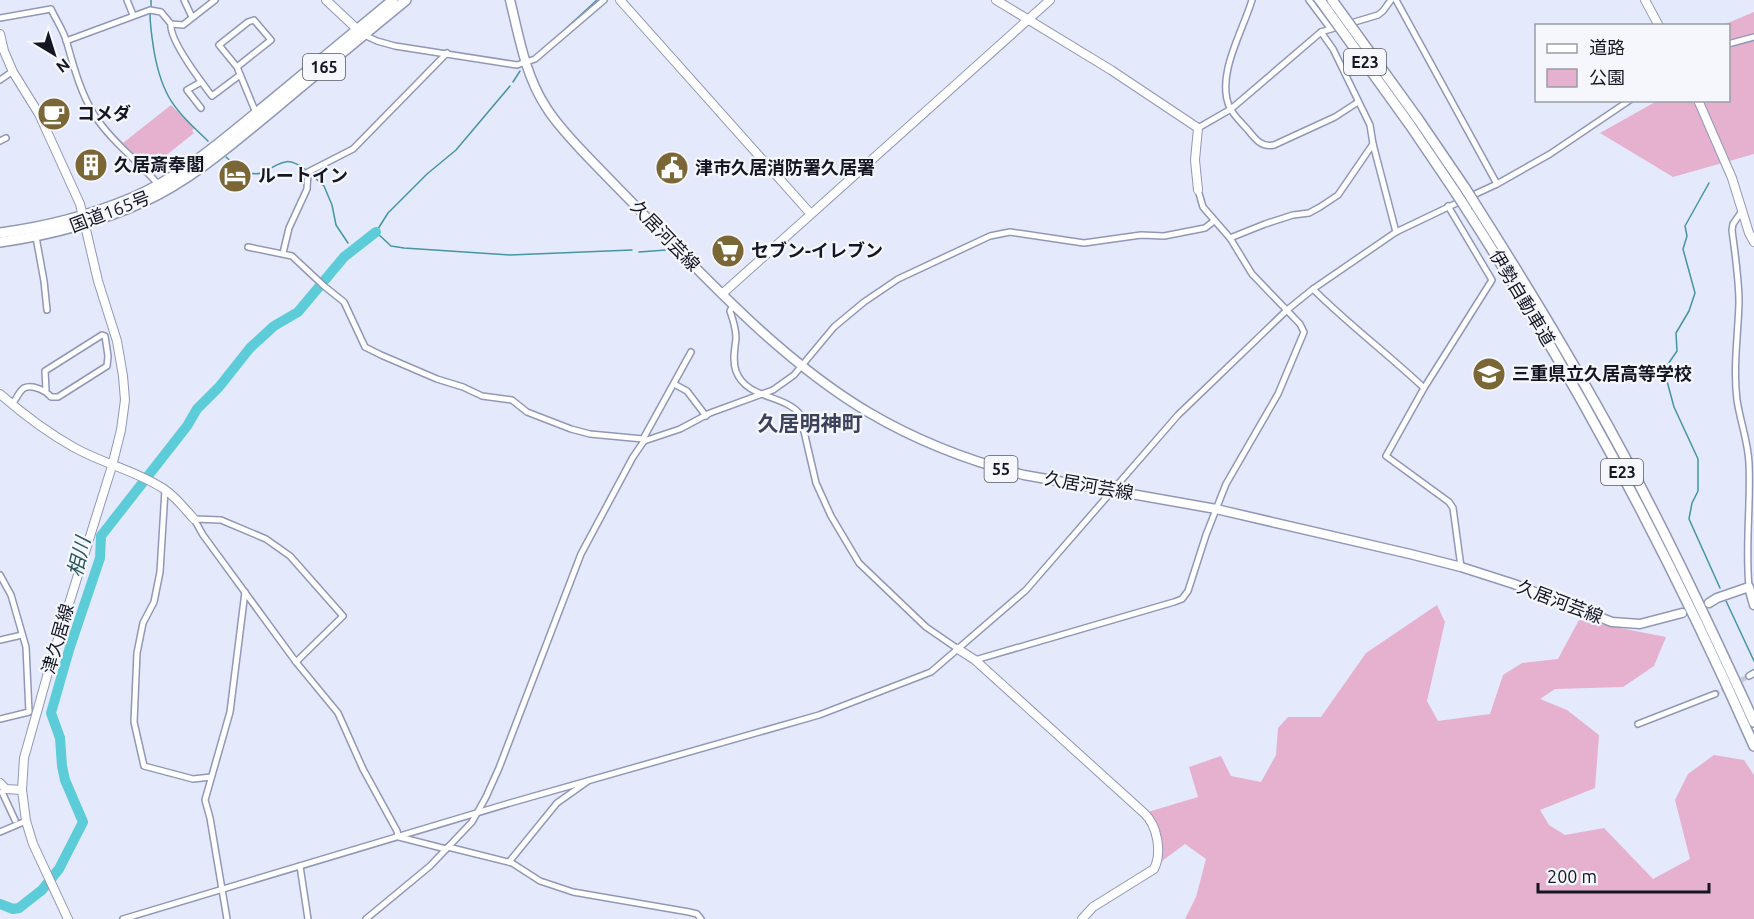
<svg xmlns="http://www.w3.org/2000/svg" width="1754" height="919" font-family="Ubuntu,'Noto Sans JP',sans-serif">
	<rect width="100%" height="100%" fill="#e4e9fc"/>
	<!-- green -->
	<g fill="#e6b1cf">
		<polygon points="1754,12 1754,154 1673,177 1600,133 1657,101 1728,100 1728,26 1723,25"/>
		<polygon points="171,105 194,128 192,131 194,133 149,169 123,143"/>
		<path d="M1437,605L1445,622L1427,701L1438,721L1490,714L1503,675L1522,663L1558,659L1579,620L1666,637L1654,666L1623,687L1555,689L1540,699L1567,710L1599,735L1595,788L1540,810L1549,825L1565,835L1604,828L1653,879L1690,859L1675,800L1688,774L1714,755L1744,760L1754,775V919H1185L1196,897L1206,859L1185,844L1162,861C1160,843 1162,824 1148,812L1198,797L1189,767L1221,756L1231,776L1261,782L1276,755L1278,728L1288,717H1321L1366,653Z"/>
	</g>
	<g fill="none" stroke-linecap="round" stroke-linejoin="round">
		<!-- stream -->
		<g stroke="#4695a1" stroke-width="1.5">
			<polyline points="151,8 151,0"/>
			<path d="M150,13C150,26 152,38 154,51C162,97 175,110 208,141"/>
			<polyline points="549,44 597,0"/>
			<polyline points="513,82 520,71"/>
			<polyline points="510,86 456,150 427,174 388,213 376,232 391,246 404,248 510,255 632,250"/>
			<path d="M226,157C234,165 249,177 261,173C279,166 284,153 306,170"/>
			<polyline points="312,175 324,186 332,205 336,225 348,243"/>
			<polyline points="1709,183 1685,226 1687,236 1683,249 1695,293 1689,311 1676,333 1677,351 1664,370 1674,407 1698,459 1698,491 1692,503 1689,519 1720,588"/>
			<polyline points="351,248 352,249"/>
			<polyline points="639,252 666,250"/>
			<polyline points="1726,601 1754,661"/>
		</g>
		<!-- river -->
		<polyline stroke="#5cccd8" stroke-width="10" points="0,904 13,909 19,908 42,890 59,869 83,822 65,780 62,766 60,738 51,713 69,650 100,558 101,536 187,426 197,409 219,387 250,348 274,326 298,312 344,257 376,232"/>
		<!-- street-tunnel -->
		<polyline stroke="#c5c9db" stroke-width="5" stroke-dasharray="5 2.5" stroke-linecap="butt" points="1715,694 1749,676"/>
		<!-- street casing -->
		<g stroke="#9198b5" stroke-width="8">
			<g id="street">
				<polyline points="127,0 133,15"/>
				<polyline points="184,0 192,17"/>
				<path d="M1252,0C1243,31 1215,76 1230,108C1234,116 1242,123 1248,130C1255,139 1262,148 1274,145L1335,117L1358,102"/>
				<polyline points="1309,0 1330,28"/>
				<polyline points="1396,0 1497,184"/>
				<path d="M0,18L51,9C56,20 64,31 67,43C74,68 81,94 95,116C112,142 138,161 158,184"/>
				<path d="M171,24C169,40 202,83 212,96L240,75"/>
				<polyline points="1321,32 1333,49 1370,125 1373,144 1396,232"/>
				<polyline points="362,34 377,41 395,46 517,65 535,59 604,0"/>
				<polyline points="66,41 150,10 161,12 171,24 183,25 215,0"/>
				<polyline points="1728,44 1754,37"/>
				<polyline points="237,67 271,40 254,20 248,22 219,45 237,67 256,113"/>
				<polyline points="0,80 13,71"/>
				<polyline points="201,108 187,90 201,82"/>
				<polyline points="1198,128 1231,109 1321,32 1378,15 1383,11 1391,0"/>
				<polyline points="0,141 6,138"/>
				<polyline points="1469,197 1497,184 1550,154 1630,100"/>
				<polyline points="1448,206 1492,280 1424,388 1386,456 1449,502 1453,508 1461,567"/>
				<path d="M1742,211L1733,224L1732,230C1735,254 1739,279 1739,303C1738,335 1733,368 1737,400C1740,421 1748,441 1749,463C1751,504 1745,546 1749,587"/>
				<polyline points="36,237 44,281 47,310"/>
				<polyline points="1230,238 1265,224 1293,215 1309,213 1320,207 1338,195 1373,144"/>
				<polyline points="248,247 292,256 324,286 344,302 365,347 381,355 437,379 463,387 482,396 512,400 527,412 571,429 590,434 643,439"/>
				<polyline points="283,253 289,228 307,189 308,172 353,149 447,53"/>
				<path d="M1313,289C1348,324 1388,354 1424,388"/>
				<path d="M733,305L730,311C733,320 736,328 736,338C735,349 732,360 736,371C746,399 783,394 800,414L816,483L831,516L859,563L926,627L958,649"/>
				<polyline points="674,384 687,391 706,416"/>
				<path d="M12,404C16,400 19,391 24,388C33,384 46,391 51,397H58L107,366L108,356L105,336L102,335L45,371L46,390"/>
				<polyline points="644,441 680,429 710,413 773,390 794,375 834,327 864,302 898,279 990,236 1010,232 1084,243 1141,235 1164,236 1205,228 1214,221"/>
				<polyline points="165,490 160,572 154,602 143,623 137,653 134,722 144,766 193,779 211,777"/>
				<polyline points="194,519 203,535 296,662 338,713 363,769 397,831 398,836"/>
				<polyline points="194,519 221,520 266,539 290,556 343,616 296,662"/>
				<polyline points="0,575 11,595 26,647 29,712 0,719"/>
				<polyline points="0,640 22,635"/>
				<polyline points="975,660 1174,602 1182,599 1188,591 1206,535 1226,484 1278,394 1304,332 1300,324 1252,274 1230,238 1203,207 1198,190"/>
				<polyline points="1749,676 1754,673"/>
				<polyline points="1638,724 1715,694"/>
				<polyline points="2,792 15,820"/>
				<polyline points="0,832 26,821"/>
				<polyline points="399,837 446,849"/>
				<polyline points="448,847 512,863 540,881 573,892 689,912 697,914 701,919"/>
				<polyline points="509,862 557,803 588,781"/>
				<polyline points="300,866 308,919"/>
				<polyline points="123,919 510,803 819,715 931,672 1026,590 1178,415 1287,310 1313,289 1396,232 1461,201"/>
				<polyline points="227,919 210,818 205,800 230,712 245,592"/>
				<polyline points="366,919 430,866 472,822 486,797 499,768 581,554 633,457 644,441 643,439 691,352"/>
			</g>
		</g>
		<!-- secondary casing -->
		<g stroke="#9198b5" stroke-width="10">
			<g id="secondary">
				<polyline points="326,0 358,30"/>
				<polyline points="620,0 810,213"/>
				<polyline points="996,0 1111,70 1198,128 1195,160 1198,190"/>
				<polyline points="1645,0 1659,26"/>
				<polyline points="0,34 4,51 13,72 39,114 80,204 98,281 117,341 123,376 125,400 121,430 112,466 53,655 24,758 22,790 26,821 33,844 68,919"/>
				<polyline points="1698,100 1732,178 1749,233 1754,242"/>
				<polyline points="722,294 1050,0"/>
				<path d="M0,394C24,415 48,433 75,448C104,464 137,471 164,489C176,497 184,508 194,519"/>
				<path d="M958,649L975,660L1144,813C1158,826 1162,853 1154,869L1093,907L1082,919"/>
				<polyline points="0,783 6,789 22,790"/>
			</g>
		</g>
		<!-- primary casing -->
		<g stroke="#9198b5" stroke-width="11">
			<g id="primary">
				<path d="M510,0C519,36 525,75 546,107C557,125 572,140 587,156C608,178 629,199 650,221C716,289 787,364 868,412C917,441 969,461 1024,475L1216,509L1410,554L1461,567L1514,584L1612,622L1640,624L1682,613"/>
				<polyline points="1709,603 1717,598 1749,587 1754,605"/>
			</g>
		</g>
		<!-- highway casing -->
		<g stroke="#9198b5" stroke-width="12">
			<g id="highway">
				<polyline points="1418,119 1465,188"/>
				<polyline points="1410,125 1456,193"/>
				<path d="M1477,207C1517,270 1557,335 1594,401C1653,505 1704,613 1754,722"/>
				<path d="M1467,210C1577,381 1672,560 1754,746"/>
				<path d="M0,233C46,227 89,216 132,198C183,176 224,139 266,105C308,70 351,35 393,0"/>
				<path d="M0,242C50,235 99,222 145,201C192,179 232,144 272,111C316,74 361,37 406,0"/>
			</g>
		</g>
		<!-- street -->
		<use href="#street" stroke="#fff" stroke-width="5"/>
		<!-- secondary -->
		<use href="#secondary" stroke="#fff" stroke-width="8"/>
		<!-- primary -->
		<use href="#primary" stroke="#fff" stroke-width="8"/>
		<!-- highway -->
		<use href="#highway" stroke="#fff" stroke-width="9"/>
		<!-- highway-bridge casing -->
		<g stroke="#9198b5" stroke-width="12" stroke-linecap="butt">
			<g id="highway-bridge">
				<polyline points="1320,0 1410,125"/>
				<polyline points="1332,0 1418,119"/>
				<polyline points="1465,188 1477,207"/>
				<polyline points="1456,193 1467,210"/>
			</g>
		</g>
		<!-- highway-bridge -->
		<use href="#highway-bridge" stroke="#fff" stroke-width="9"/>
	</g>
	<!-- icons -->
	<defs>
		<g id="cafe-disc" transform="scale(1.725)"><circle r="9.5" fill="#7b6736" stroke="#f5f7fd"/><path d="M-5.5-4.5H6V0H3Q3 3.5 0 3.5H-2.5Q-5.5 3.5-5.5 0ZM3-3.2v2h1.7v-2ZM-6 4.5H4V6H-6Z" fill="#fff"/></g>
		<g id="building-disc" transform="scale(1.725)"><circle r="9.5" fill="#7b6736" stroke="#f5f7fd"/><path d="M-4-6H4V6H1V3H-1V6H-4ZM-2.5-4.3h1.7v1.8h-1.7ZM.8-4.3h1.7v1.8H.8ZM-2.5-1h1.7V.8h-1.7ZM.8-1h1.7V.8H.8Z" fill="#fff"/></g>
		<g id="civic-disc" transform="scale(1.725)"><circle r="9.5" fill="#7b6736" stroke="#f5f7fd"/><path d="M-.6-6.5H3V-4.5H.6V-3L4-1V1h2V6H-6V1h2V-1L-.6-3ZM-1.2 2.5V6h2.4V2.5Z" fill="#fff"/></g>
		<g id="hotel-disc" transform="scale(1.725)"><circle r="9.5" fill="#7b6736" stroke="#f5f7fd"/><path d="M-6-4.5h1.5V1H6V5H4.5V3h-9V5H-6ZM-4 0a1.8 1.8 0 1 1 3.6 0ZM.5 0V-2.5h3Q6-2.5 6 0Z" fill="#fff"/></g>
		<g id="supermarket-disc" transform="scale(1.725)"><circle r="9.5" fill="#7b6736" stroke="#f5f7fd"/><path d="M-6-5.5h2.5l.6 2H6L4.5 2H-2.5L-4.4-4H-6ZM-1.5 3.2a1.3 1.3 0 1 0 .1 0ZM3 3.2a1.3 1.3 0 1 0 .1 0Z" fill="#fff"/></g>
		<g id="school-disc" transform="scale(1.725)"><circle r="9.5" fill="#7b6736" stroke="#f5f7fd"/><path d="M0-5L7-2L0 1L-7-2ZM-4 1L0 2.5L4 1V4Q0 6-4 4Z" fill="#fff"/></g>
	</defs>
	<g fill-rule="evenodd">
		<use href="#cafe-disc" x="54" y="114"/>
		<use href="#building-disc" x="91" y="165"/>
		<use href="#civic-disc" x="672" y="168"/>
		<use href="#hotel-disc" x="235" y="176"/>
		<use href="#supermarket-disc" x="728" y="251"/>
		<use href="#school-disc" x="1489" y="374"/>
	</g>
	<g text-anchor="middle" stroke-width="4.5" stroke-linejoin="round" paint-order="stroke">
		<!-- shield labels -->
		<g fill="#f5f7fd" stroke="#585a63" stroke-width="1.5">
			<rect x="1344" y="49" width="42" height="26" rx="4.5"/>
			<rect x="303" y="54" width="42" height="26" rx="4.5"/>
			<rect x="984.5" y="456" width="33" height="26" rx="4.5"/>
			<rect x="1601" y="459" width="42" height="26" rx="4.5"/>
		</g>
		<g font-size="16" font-weight="bold" fill="#141621">
			<text x="1365" y="68">E23</text>
			<text x="324" y="73">165</text>
			<text x="1001" y="475">55</text>
			<text x="1622" y="478">E23</text>
		</g>
		<!-- poi labels -->
		<g font-size="18" font-weight="bold" fill="#141621" stroke="#f5f7fd" text-anchor="start">
			<text x="77" y="120">コメダ</text>
			<text x="114" y="171">久居斎奉閣</text>
			<text x="695" y="174">津市久居消防署久居署</text>
			<text x="258" y="182">ルートイン</text>
			<text x="751" y="257">セブン-イレブン</text>
			<text x="1512" y="380">三重県立久居高等学校</text>
		</g>
		<!-- street labels -->
		<g font-size="18" fill="#141621" stroke="#f5f7fd">
			<text transform="translate(110 212) rotate(-21)" y="6">国道165号</text>
			<text transform="translate(665 236) rotate(46)" y="6">久居河芸線</text>
			<text transform="translate(1522 298) rotate(59)" y="6">伊勢自動車道</text>
			<text transform="translate(1089 486) rotate(10)" y="6">久居河芸線</text>
			<text transform="translate(1560 602) rotate(21)" y="6">久居河芸線</text>
			<text transform="translate(58 639) rotate(-74)" y="6">津久居線</text>
		</g>
		<!-- water labels -->
		<g font-size="20" font-style="italic" fill="#27585d" stroke="#f5f7fd">
			<text transform="translate(79 557) rotate(-77)" y="7">相川</text>
		</g>
		<!-- quarter labels -->
		<g font-size="21" font-weight="bold" fill="#3c425b" stroke="#f5f7fd">
			<text x="810" y="431">久居明神町</text>
		</g>
	</g>
	<!-- legend -->
	<rect x="1535" y="24" width="195" height="78" fill="#f5f7fd" stroke="#9b9da5" stroke-width="1.5"/>
	<rect x="1547" y="44" width="30" height="9" fill="#ffffff" stroke="#9b9da5" stroke-width="1.5"/>
	<text x="1589" y="54" font-size="18" fill="#141621">道路</text>
	<rect x="1547" y="69" width="30" height="18" fill="#e6b1cf" stroke="#9b9da5" stroke-width="1.5"/>
	<text x="1589" y="84" font-size="18" fill="#141621">公園</text>
	<!-- north arrow -->
	<g transform="translate(54 54) rotate(142)" stroke="#f5f7fd" stroke-width="4.5" paint-order="stroke">
	<path d="M0-4.5L10 22L0 15L-10 22Z" fill="#141621"/>
	<text y="-9" font-size="16" font-weight="bold" text-anchor="middle" fill="#141621">N</text>
	</g>
	<!-- scale -->
	<path d="M1538 883v9h171v-9" fill="none" stroke="#141621" stroke-width="3"/>
	<text x="1547" y="883" font-size="18" fill="#141621" stroke="#f5f7fd" stroke-width="4.5" paint-order="stroke">200 m</text>
</svg>
